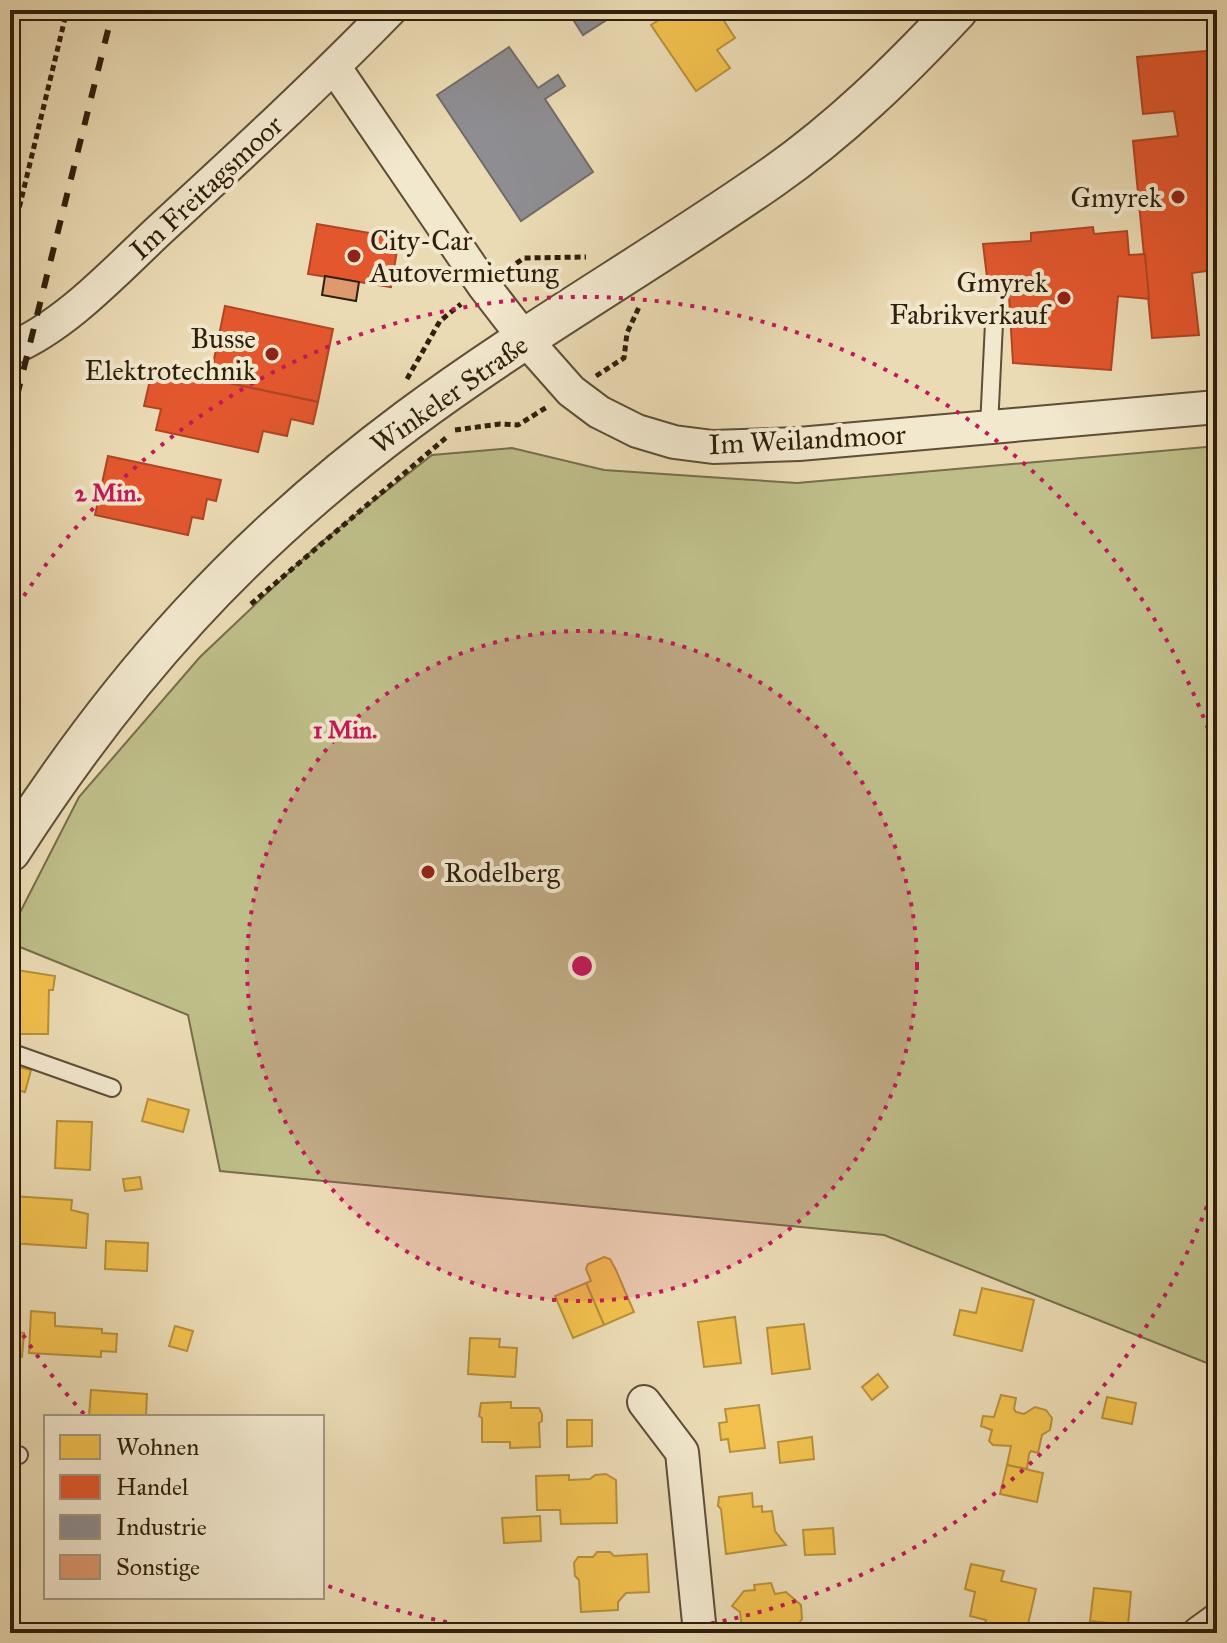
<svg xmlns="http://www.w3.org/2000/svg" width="1227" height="1643" font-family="'IM FELL Great Primer',serif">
	<rect width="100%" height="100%" fill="#ebdbb4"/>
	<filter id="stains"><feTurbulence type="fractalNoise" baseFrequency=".0025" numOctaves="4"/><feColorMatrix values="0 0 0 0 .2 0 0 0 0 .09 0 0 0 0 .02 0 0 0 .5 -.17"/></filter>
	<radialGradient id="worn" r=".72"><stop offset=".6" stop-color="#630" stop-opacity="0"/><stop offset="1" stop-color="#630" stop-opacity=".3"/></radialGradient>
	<!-- green -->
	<polygon fill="#bebe89" stroke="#766e4a" stroke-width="2" points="1217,446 1217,1367 884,1235 220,1171 188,1015 10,943 10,932 79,797 200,657 319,544 432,455 512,448 604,470 797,483"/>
	<!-- homes -->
	<g fill="#f2c14e" stroke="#b8903a" stroke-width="2">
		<polygon points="674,10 717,10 735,38 717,50 730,68 696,91 651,25"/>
		<polygon points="17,970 55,976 53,990 49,990 48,1034 18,1034 18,1021 10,1021"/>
		<polygon points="10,1065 31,1070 25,1092 10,1089"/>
		<polygon points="148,1099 189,1110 183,1132 142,1121"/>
		<polygon points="57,1121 92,1122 90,1170 55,1168"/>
		<polygon points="140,1177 142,1189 125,1191 123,1179"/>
		<polygon points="12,1196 72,1200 71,1210 88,1214 86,1248 10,1243 10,1200"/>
		<polygon points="106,1241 148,1243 147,1271 105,1269"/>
		<polygon points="604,1257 610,1259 616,1270 634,1312 604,1325 586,1283 591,1281 586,1269 588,1264"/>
		<polygon points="586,1283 604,1325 573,1338 555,1296"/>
		<polygon points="982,1288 1034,1300 1022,1351 954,1335 960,1310 976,1313"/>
		<polygon points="31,1311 55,1313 55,1326 102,1329 102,1333 117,1334 116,1352 101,1351 101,1357 29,1353"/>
		<polygon points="735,1317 741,1363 704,1367 698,1322"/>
		<polygon points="804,1324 810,1369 772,1374 767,1328"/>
		<polygon points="175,1326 193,1331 187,1351 169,1346"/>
		<polygon points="10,1332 24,1333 22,1357 10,1356"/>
		<polygon points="470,1338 500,1339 499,1347 517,1348 515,1377 468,1374"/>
		<polygon points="878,1374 888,1387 872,1400 862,1387"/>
		<polygon points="91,1390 147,1394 146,1417 89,1417"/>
		<polygon points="1001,1395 1016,1398 1014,1409 1016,1412 1024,1414 1035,1407 1046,1410 1052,1418 1050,1430 1042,1435 1038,1453 1031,1451 1029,1454 1027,1469 1007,1465 1011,1446 993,1445 989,1441 992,1430 981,1426 983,1416 994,1417"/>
		<polygon points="1107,1397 1136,1403 1132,1424 1102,1418"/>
		<polygon points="511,1402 511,1408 539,1408 542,1414 542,1421 539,1423 540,1447 510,1448 510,1442 482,1442 482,1418 479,1416 481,1403"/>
		<polygon points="759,1405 765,1448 730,1452 728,1439 721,1440 719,1423 727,1422 725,1409"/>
		<polygon points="567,1420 592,1420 592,1446 567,1447"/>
		<polygon points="812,1437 814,1459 780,1463 778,1442"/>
		<polygon points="1007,1465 1043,1473 1037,1502 1000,1494"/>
		<polygon points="606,1474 616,1480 617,1523 561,1524 560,1510 537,1510 536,1476 569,1475 569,1480 590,1479 595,1475"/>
		<polygon points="752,1493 753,1507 762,1506 762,1512 772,1511 775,1531 786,1545 726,1554 721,1509 718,1506 719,1497"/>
		<polygon points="540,1516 541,1541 504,1543 502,1518"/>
		<polygon points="833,1528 835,1554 805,1555 803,1530"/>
		<polygon points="597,1552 610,1552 614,1556 647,1554 649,1592 626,1593 618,1602 618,1610 581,1612 579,1580 575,1576 574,1563 578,1557 593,1557"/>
		<polygon points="971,1564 1004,1571 1001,1581 1036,1589 1027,1629 1016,1631 1016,1633 983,1633 986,1620 970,1616 975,1592 965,1589"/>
		<polygon points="771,1583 775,1594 786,1592 801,1605 802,1619 796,1627 797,1631 803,1631 803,1633 769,1633 762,1627 759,1631 748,1633 742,1628 740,1612 732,1606 744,1591 755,1590 754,1585"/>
		<polygon points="1094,1588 1131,1592 1128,1625 1090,1621"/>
	</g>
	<!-- shops -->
	<g fill="#e4572e" stroke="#ae4624" stroke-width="2">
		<polygon points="1217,50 1217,303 1214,270 1192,273 1199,335 1152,338 1133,141 1178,136 1174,111 1143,114 1137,57"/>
		<polygon points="317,224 399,238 391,287 308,274"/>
		<polygon points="1093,227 1094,234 1127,231 1129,255 1145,254 1149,299 1118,296 1111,370 1013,363 1008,278 987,277 983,244 1031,241 1031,233"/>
		<polygon points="225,306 333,329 318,402 210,379"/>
		<polygon points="166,370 318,402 313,424 291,419 287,436 263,431 258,452 156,430 161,409 144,406 151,376 164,379"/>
		<polygon points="108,456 221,480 216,501 207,499 203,519 192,517 188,535 95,515"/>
	</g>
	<!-- industry -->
	<g fill="#8d8d92" stroke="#716c6a" stroke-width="2">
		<polygon points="567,10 622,10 583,35"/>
		<polygon points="509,47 538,88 558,75 565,86 545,99 593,172 521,221 437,95"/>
	</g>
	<!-- building -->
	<polygon fill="#de996f" stroke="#2f1f0c" stroke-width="2" points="325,276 359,282 356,301 322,295"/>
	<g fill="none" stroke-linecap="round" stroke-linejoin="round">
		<!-- service casing -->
		<g stroke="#5e4e36" stroke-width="20">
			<g id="service">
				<polyline points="989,427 994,323"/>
				<polyline points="10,1052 112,1088"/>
				<polyline points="10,1307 11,1307"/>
				<polyline points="10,1454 19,1455"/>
			</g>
		</g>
		<!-- minor casing -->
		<g stroke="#5e4e36" stroke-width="36">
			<g id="minor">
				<polyline points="335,68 484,286 525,339 571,391 599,412 637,431 674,442 713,447 799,444 1217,407"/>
				<path d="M10,349C68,325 120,266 166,224C242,154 318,84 390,10"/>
				<polyline points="644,1402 682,1452 700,1633"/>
				<polyline points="1199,1633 1217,1620"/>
			</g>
		</g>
		<!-- tertiary casing -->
		<g stroke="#5e4e36" stroke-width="44">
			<path id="tertiary" d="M10,851C122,676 242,544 408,420C525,333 652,261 771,178C840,130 900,71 957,10"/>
		</g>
		<!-- path -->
		<g stroke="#2f1f0c" stroke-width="5" stroke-dasharray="6 4" stroke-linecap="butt">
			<polyline points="10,246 67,10"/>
			<polyline points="508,269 524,258 586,257"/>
			<polyline points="596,376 624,358 627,333 640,305"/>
			<polyline points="407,379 440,321 461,304"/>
			<polyline points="455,430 500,424 518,425 547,407"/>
			<polyline points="251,604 448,436"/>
			<polyline points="10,896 18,883"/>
		</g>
		<!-- service -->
		<use href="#service" stroke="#f2e8ce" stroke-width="16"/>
		<!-- minor -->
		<use href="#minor" stroke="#f2e8ce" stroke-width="32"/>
		<!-- tertiary -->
		<use href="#tertiary" stroke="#f2e8ce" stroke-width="40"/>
		<!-- rail -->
		<polyline stroke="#2f1f0c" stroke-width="6" stroke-dasharray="14 14" stroke-linecap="butt" points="10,424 113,10"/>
	</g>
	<!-- distance rings -->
	<circle cx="582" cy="966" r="335" fill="#c2185b" fill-opacity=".12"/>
	<g fill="none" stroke="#c2185b" stroke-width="4" stroke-dasharray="4 8">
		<circle cx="582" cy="966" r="335"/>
		<path d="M1215 1184A670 670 0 0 1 646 1633M518 1633A670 670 0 0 1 326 1585M84 1414A670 670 0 0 1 11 1316M11 616A670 670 0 0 1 1215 748"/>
	</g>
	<!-- markers -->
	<g fill="#8f2418" stroke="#f2e8ce" stroke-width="3">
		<circle cx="1178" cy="197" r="8"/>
		<circle cx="354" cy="256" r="8"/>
		<circle cx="1064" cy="298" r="8"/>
		<circle cx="272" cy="354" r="8"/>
		<circle cx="428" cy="872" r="8"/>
	</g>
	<g text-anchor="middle" stroke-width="8" stroke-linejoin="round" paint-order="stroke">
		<!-- street labels -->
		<g font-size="28" fill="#2f1f0c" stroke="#f2e8ce">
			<text transform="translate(206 187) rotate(-43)" y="10">Im Freitagsmoor</text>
			<text transform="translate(449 394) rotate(-35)" y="10">Winkeler Straße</text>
			<text transform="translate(807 439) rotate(-3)" y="10">Im Weilandmoor</text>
		</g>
		<!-- poi labels -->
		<g font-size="28" fill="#2f1f0c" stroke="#f2e8ce" text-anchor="end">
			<text x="1162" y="207">Gmyrek</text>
			<text x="370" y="250" text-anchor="start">City-Car<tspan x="370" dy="32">Autovermietung</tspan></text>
			<text x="1048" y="292">Gmyrek<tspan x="1048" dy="32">Fabrikverkauf</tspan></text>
			<text x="256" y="348">Busse<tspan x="256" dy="32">Elektrotechnik</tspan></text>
			<text x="444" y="882" text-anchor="start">Rodelberg</text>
		</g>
	</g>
	<circle cx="582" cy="966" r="12" fill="#c2185b" stroke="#f2e8ce" stroke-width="4"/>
	<g font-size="24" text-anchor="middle" font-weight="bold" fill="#c2185b" stroke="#f2e8ce" stroke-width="8" stroke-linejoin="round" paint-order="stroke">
		<text x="108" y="501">2 Min.</text>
		<text x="345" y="738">1 Min.</text>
	</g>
	<!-- margin -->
	<rect width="1227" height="1643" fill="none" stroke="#ebdbb4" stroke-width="40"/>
	<rect x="12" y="12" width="1203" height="1619" fill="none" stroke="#2f1f0c" stroke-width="4"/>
	<rect x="20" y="20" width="1187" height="1603" fill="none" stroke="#2f1f0c" stroke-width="2"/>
	<!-- legend -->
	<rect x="44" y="1415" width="280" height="184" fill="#f2e8ce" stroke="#a49880" stroke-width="2"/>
	<rect x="60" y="1435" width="40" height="24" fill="#f2c14e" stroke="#a49880" stroke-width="2"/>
	<text x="116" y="1455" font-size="24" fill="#2f1f0c">Wohnen</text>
	<rect x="60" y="1475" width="40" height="24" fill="#e4572e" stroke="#a49880" stroke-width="2"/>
	<text x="116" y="1495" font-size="24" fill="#2f1f0c">Handel</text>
	<rect x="60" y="1515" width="40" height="24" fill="#8d8d92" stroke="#a49880" stroke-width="2"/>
	<text x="116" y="1535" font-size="24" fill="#2f1f0c">Industrie</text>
	<rect x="60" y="1555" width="40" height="24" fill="#de996f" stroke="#a49880" stroke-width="2"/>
	<text x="116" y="1575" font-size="24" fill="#2f1f0c">Sonstige</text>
	<rect width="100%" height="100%" filter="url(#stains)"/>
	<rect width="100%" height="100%" fill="url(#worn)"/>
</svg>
